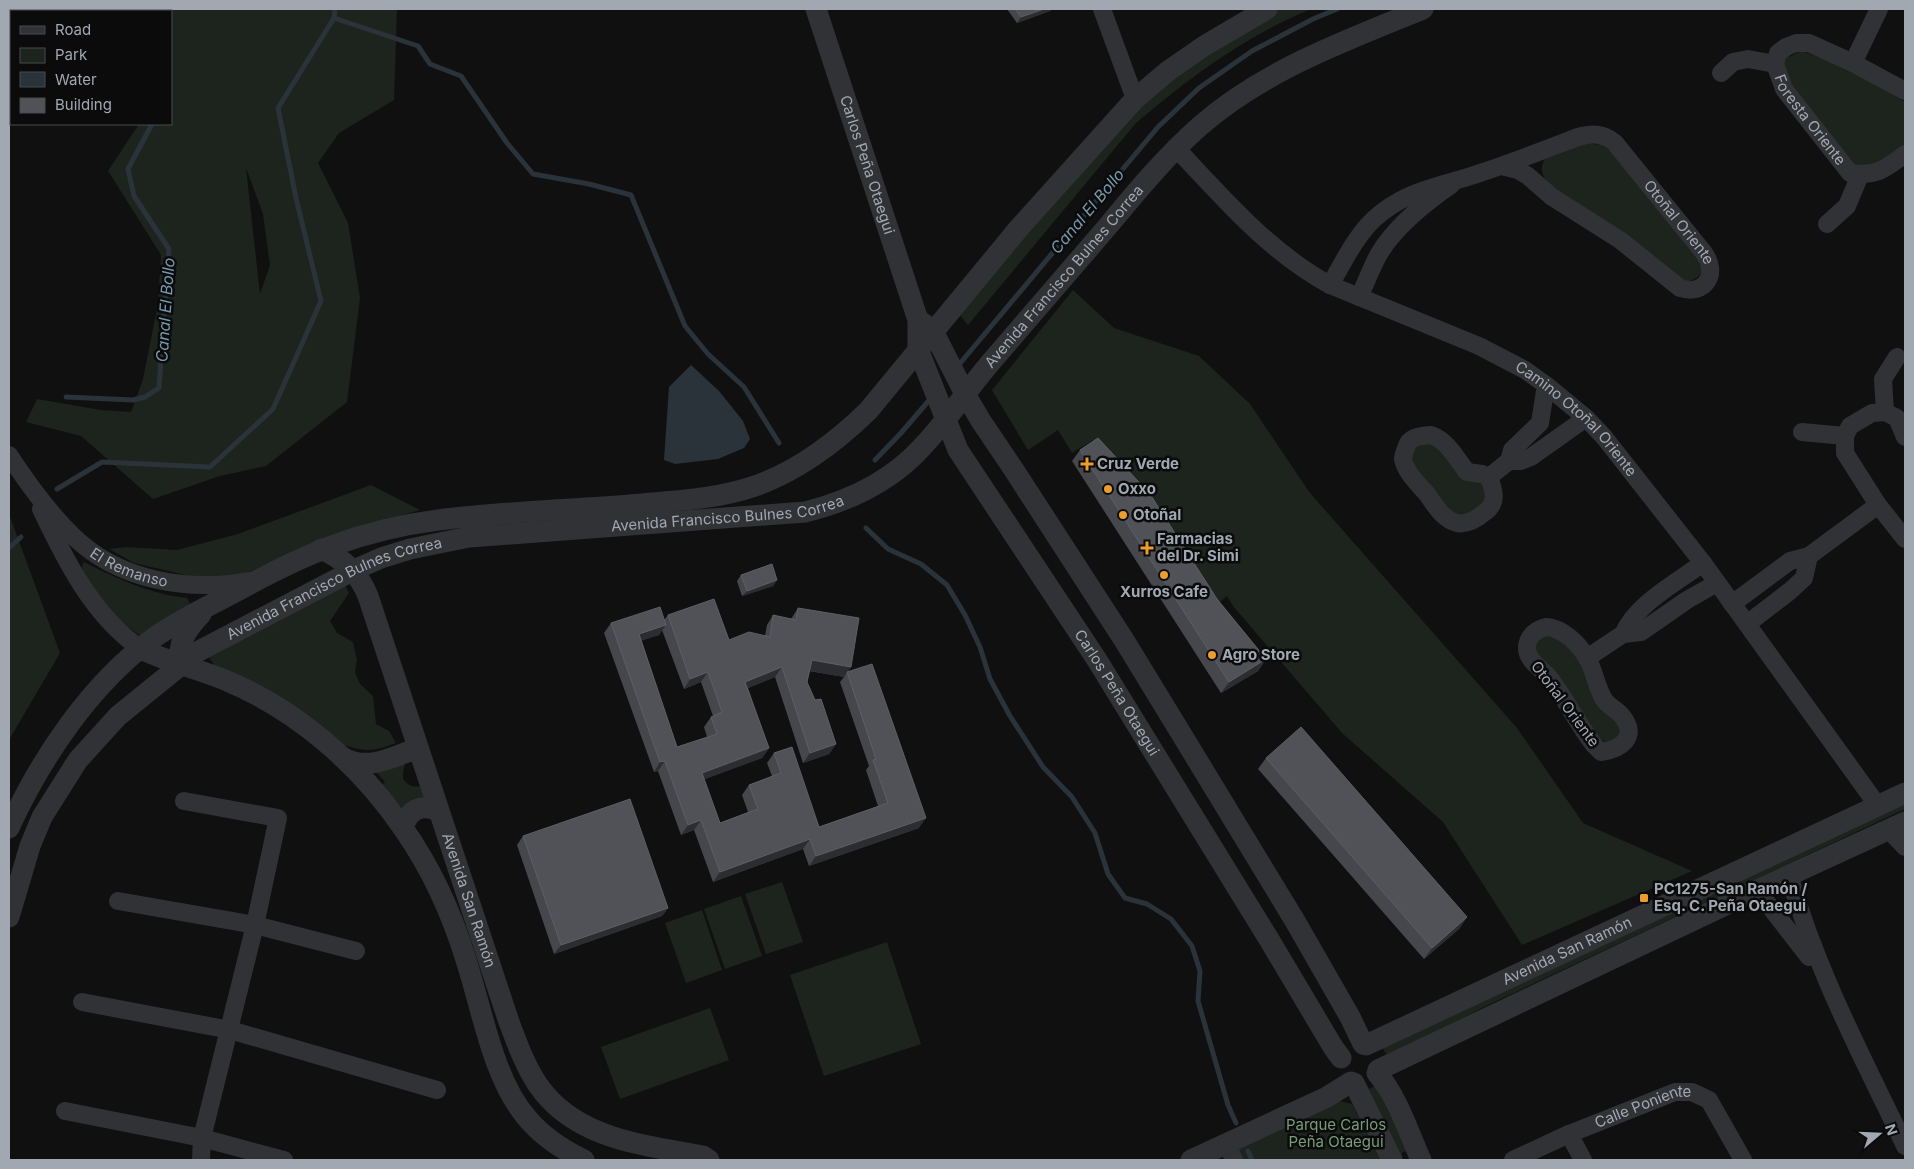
<svg xmlns="http://www.w3.org/2000/svg" width="1914" height="1169" font-family="Inter,sans-serif">
	<rect width="100%" height="100%" fill="#101011"/>
	<!-- green -->
	<g fill="#1c241d" fill-rule="evenodd">
		<path d="M146,9H397L394,100L339,133L318,163L348,223L360,298L347,402L266,466L220,476L153,499L81,436L26,422L37,399L101,410L131,412L143,379L158,304L161,255L108,171L139,124H171V11H147ZM246,168L263,214L270,265L260,294Z"/>
		<path d="M1277,9H1311C1245,36 1190,77 1136,123L968,325L959,314L1143,96Z"/>
		<polygon points="1802,51 1853,70 1905,102 1905,151 1875,171 1851,169 1782,75 1781,60"/>
		<path d="M1586,143L1601,145L1611,151L1702,263L1704,267C1699,278 1695,280 1684,282L1560,194C1550,185 1535,174 1545,159Z"/>
		<polygon points="1073,290 1114,328 1199,356 1250,404 1310,493 1517,728 1583,823 1692,871 1522,945 1443,822 1342,733 1233,606 1227,596 1212,608 1145,498 1093,440 1072,453 1058,430 1028,450 992,390"/>
		<polygon points="1422,440 1436,443 1485,481 1488,500 1465,517 1451,516 1412,469 1410,446"/>
		<polygon points="371,485 420,510 341,533 295,550 241,576 211,581 134,563 109,549 126,547 177,550 238,534"/>
		<polygon points="9,514 60,653 9,740"/>
		<path d="M84,562C118,579 150,594 187,598L190,604L142,637C120,622 86,592 82,566Z"/>
		<path d="M343,581L349,593L330,621L337,633L353,642L357,660L355,672L360,684L373,696L376,724L389,731L396,743C373,752 364,752 341,744L214,665L209,657Z"/>
		<polygon points="1549,632 1578,654 1622,731 1616,739 1606,742 1596,737 1591,725 1550,667 1538,658 1532,647 1538,636"/>
		<path d="M406,761L403,772V779C409,787 415,788 424,785L429,800L403,809L381,786L385,782L376,772Z"/>
		<polygon points="1905,801 1905,809 1488,1005 1392,1055 1387,1055 1383,1049 1385,1044"/>
		<polygon points="782,882 803,942 766,954 745,894"/>
		<polygon points="741,896 762,956 725,969 704,909"/>
		<polygon points="702,910 722,970 686,983 665,923"/>
		<polygon points="887,942 921,1044 824,1076 790,975"/>
		<polygon points="710,1008 729,1060 620,1099 601,1047"/>
		<polygon points="1375,1086 1410,1150 1403,1152 1399,1157 1369,1089"/>
		<polygon points="1340,1101 1352,1104 1380,1160 1241,1160 1236,1149"/>
	</g>
	<!-- water -->
	<polygon fill="#2a3339" points="691,365 719,391 743,421 750,439 744,448 718,459 675,464 664,460 669,387"/>
	<g fill="none" stroke-linecap="round" stroke-linejoin="round">
		<!-- stream -->
		<g stroke="#2a3339" stroke-width="5">
			<polyline points="156,9 156,11"/>
			<polyline points="334,18 418,46 430,64 461,76 507,143 533,174 589,184 631,195 685,326 708,354 744,387 779,443"/>
			<polyline points="957,367 1158,127 1199,88 1252,51 1313,19 1337,9"/>
			<polyline points="66,397 133,400 145,397 159,388 169,249 134,196 128,169 152,124"/>
			<polyline points="875,460 901,433 931,398"/>
			<polyline points="57,489 102,462 210,467 273,409 321,301 296,198 278,108 334,18 335,9"/>
			<polyline points="866,528 888,549 921,564 947,585 965,615 980,647 990,679 1010,716 1043,767 1072,797 1095,833 1108,874 1125,898 1147,904 1171,919 1192,946 1200,971 1198,1001 1228,1105 1236,1123"/>
			<polyline points="9,548 21,537"/>
			<polyline points="1248,1151 1252,1160"/>
		</g>
		<!-- minor -->
		<g stroke="#313236" stroke-width="18">
			<polyline points="1102,9 1135,99"/>
			<polyline points="1853,63 1879,9"/>
			<polyline points="1721,73 1733,62 1748,59 1775,64"/>
			<path id="s1" d="M1905,91L1853,63L1809,43H1796L1786,47L1778,53L1775,64L1784,89L1850,173C1875,177 1886,169 1905,154"/>
			<path id="s2" d="M1176,148C1223,198 1269,252 1330,285L1479,346L1525,370L1546,385L1586,418L1604,437L1703,563L1878,806"/>
			<polyline points="1827,224 1847,206 1860,175"/>
			<path id="s3" d="M1330,285C1343,263 1355,237 1374,219C1405,190 1439,187 1477,174C1511,163 1544,150 1578,137C1592,133 1603,133 1615,143L1704,253C1719,274 1705,296 1680,288L1620,240L1552,197L1528,176L1518,170L1501,166"/>
			<path d="M1359,297C1366,283 1371,268 1379,254C1394,228 1426,202 1451,185"/>
			<polyline points="1885,412 1883,379 1897,357"/>
			<polyline points="1802,432 1845,436"/>
			<path d="M1431,435C1448,441 1456,458 1467,472L1482,474L1489,477C1494,490 1498,503 1485,512C1478,518 1467,525 1457,523C1443,520 1435,505 1427,494C1419,485 1405,472 1403,459C1403,456 1405,451 1406,448C1409,436 1421,436 1431,435Z"/>
			<polyline points="1905,437 1897,418 1885,412 1872,413 1850,426 1845,436 1845,453 1878,505 1905,539"/>
			<path id="s4" d="M9,455C28,484 48,512 73,536C119,581 188,592 249,581"/>
			<polyline points="1509,461 1521,461 1531,457 1586,418"/>
			<polyline points="1489,477 1509,461 1512,450 1540,423 1546,385"/>
			<path d="M41,509C65,560 93,616 141,649"/>
			<polyline points="1732,604 1790,561 1809,556 1878,505"/>
			<polyline points="1747,624 1790,591 1804,578 1809,556"/>
			<path d="M1546,627C1563,628 1579,644 1587,658C1595,671 1596,688 1605,701C1610,707 1617,710 1622,716C1639,737 1621,749 1601,752L1594,745C1577,723 1565,697 1547,675C1539,667 1527,660 1527,648C1527,636 1537,629 1546,627Z"/>
			<path d="M1623,634C1637,603 1676,583 1703,563"/>
			<polyline points="1587,658 1623,634 1641,632 1687,600 1717,583"/>
			<polyline points="184,801 278,818 255,925 202,1138 201,1160"/>
			<polyline points="1889,830 1905,847"/>
			<path d="M1789,875C1817,972 1862,1056 1905,1146"/>
			<polyline points="1757,890 1809,957"/>
			<polyline points="118,901 255,925 356,951"/>
			<polyline points="82,1002 230,1030 437,1090"/>
			<polyline points="65,1111 202,1138 284,1160"/>
			<polyline points="1569,1134 1583,1160"/>
			<polyline points="1227,1144 1234,1160"/>
			<path id="s5" d="M1513,1160L1569,1134L1675,1092H1692L1709,1100L1743,1160"/>
		</g>
		<!-- tertiary -->
		<g stroke="#313236" stroke-width="21">
			<path id="s6" d="M816,9L918,320V349L958,450L1097,660L1270,941L1333,1047L1341,1058"/>
			<polyline points="923,323 933,331 965,394 981,421 1014,470 1124,640 1182,735 1295,921 1350,1017 1363,1044"/>
			<path id="s7" d="M321,549C344,559 358,572 368,596L509,1022C517,1043 525,1066 538,1085C575,1139 643,1145 703,1156L709,1160"/>
			<path d="M141,649C168,662 198,669 225,680C297,710 359,764 403,828C431,868 452,914 466,960C482,1009 493,1079 527,1118C542,1136 563,1150 584,1160"/>
			<path d="M181,664C176,643 188,628 201,614"/>
			<path d="M342,757C368,772 392,757 418,748"/>
			<path d="M9,828C41,758 91,683 155,637C181,619 211,605 239,590C306,553 361,530 438,520C501,512 566,510 630,505C672,501 714,500 755,486C798,471 835,443 868,411L1019,228L1135,99L1168,71L1204,46L1267,9"/>
			<path d="M403,828C408,810 421,803 438,811"/>
			<path id="s8" d="M9,917L30,846L42,817L78,760L118,716L197,652L354,570L381,558L410,549L469,537L805,512C850,501 893,480 924,445C948,419 968,389 991,362C1030,317 1069,271 1108,226C1137,191 1166,156 1200,126C1264,70 1345,41 1423,9"/>
			<path id="s9" d="M1366,1045L1905,793"/>
			<polyline points="1378,1070 1757,890 1905,822"/>
			<path d="M1377,1073C1398,1098 1408,1131 1421,1160"/>
			<polyline points="1354,1083 1392,1160"/>
			<polyline points="1191,1160 1327,1097 1351,1082"/>
		</g>
	</g>
	<!-- wall -->
	<g fill="#46474c" fill-rule="evenodd">
		<polygon points="1007,9 1052,9 1050,11 1017,23"/>
		<polygon points="1080,450 1217,599 1266,659 1258,671 1221,693 1072,461"/>
		<polygon points="741,575 777,580 773,586 742,596 737,581"/>
		<path d="M798,608L851,667L847,672L919,828L809,866L803,849L713,882L694,830L681,835L658,771L654,772L604,633L611,623L664,620L668,615L729,640L765,636L767,625L773,615L791,619ZM662,630L684,689L701,682L713,716L711,717L704,727L707,737L677,747L641,640L659,635ZM809,671L844,677L840,682L869,766L866,770L878,806L819,827L774,753L767,763L772,776L749,785L742,795L748,812L720,823L704,779L762,758L769,748L748,688L775,677L803,763L829,754L836,744L815,700L807,682Z"/>
		<polygon points="1266,758 1467,917 1459,929 1424,959 1258,769"/>
		<polygon points="523,836 668,908 662,916 554,954 517,845"/>
	</g>
	<!-- shaded-wall -->
	<g fill="#2c2d30">
		<polygon points="1044,9 1052,9 1050,11 1017,23 1021,17"/>
		<polygon points="777,580 773,586 742,596 747,591"/>
		<polygon points="666,625 659,635 632,644 639,634"/>
		<polygon points="1266,659 1258,671 1221,693 1229,682"/>
		<polygon points="812,660 851,667 844,677 805,670"/>
		<polygon points="782,667 775,677 738,692 745,682"/>
		<polygon points="708,672 701,682 684,689 690,679"/>
		<polygon points="836,744 829,754 803,763 810,753"/>
		<polygon points="769,748 762,758 695,783 702,773"/>
		<polygon points="665,761 658,771 654,772 660,762"/>
		<polygon points="926,818 919,828 809,866 816,856"/>
		<polygon points="701,820 694,830 681,835 688,825"/>
		<polygon points="810,839 803,849 713,882 720,872"/>
		<polygon points="668,908 662,916 554,954 561,945"/>
		<polygon points="1467,917 1459,929 1424,959 1432,948"/>
	</g>
	<!-- building -->
	<g fill="#505257" stroke="#5c5f65">
		<polygon points="1015,9 1044,9 1021,17"/>
		<polygon points="1098,438 1150,494 1217,599 1266,659 1229,682 1080,450"/>
		<polygon points="772,564 777,580 747,591 741,575"/>
		<polygon points="714,599 729,640 749,632 770,637 773,615 796,620 798,608 859,618 851,667 812,660 807,682 815,700 821,699 836,744 810,753 782,667 745,682 769,748 702,773 720,823 758,809 749,785 781,773 774,753 792,747 819,827 888,803 873,760 876,759 847,672 872,664 926,818 816,856 810,839 720,872 701,820 688,825 665,761 660,762 611,623 660,607 666,625 639,634 677,747 717,734 711,717 722,712 708,672 690,679 668,615"/>
		<polygon points="1301,727 1467,917 1432,948 1266,758"/>
		<polygon points="630,799 668,908 561,945 523,836"/>
	</g>
	<!-- markers -->
	<g fill="#ed9d2c" stroke="#0b0b0c" stroke-width="2">
		<path d="M1084.5 456.5h5v5h5v5h-5v5h-5v-5h-5v-5h5z"/>
		<circle cx="1108" cy="489" r="5"/>
		<circle cx="1123" cy="515" r="5"/>
		<path d="M1144.5 540.5h5v5h5v5h-5v5h-5v-5h-5v-5h5z"/>
		<circle cx="1164" cy="575" r="5"/>
		<circle cx="1212" cy="655" r="5"/>
		<rect x="1639" y="893" width="10" height="10" rx="2.5"/>
	</g>
	<g text-anchor="middle" stroke-width="5" stroke-linejoin="round" paint-order="stroke">
		<!-- street labels -->
		<g font-size="15" fill="#a1a8b2" stroke="#0b0b0c">
			<text dy="5" stroke="none"><textPath href="#s1" startOffset="219">Foresta Oriente</textPath></text>
			<text dy="5" stroke="none"><textPath href="#s6" startOffset="164">Carlos Peña Otaegui</textPath></text>
			<text dy="5" stroke="none"><textPath href="#s3" startOffset="442">Otoñal Oriente</textPath></text>
			<text dy="5" stroke="none"><textPath href="#s8" startOffset="1326">Avenida Francisco Bulnes Correa</textPath></text>
			<text dy="5" stroke="none"><textPath href="#s2" startOffset="491">Camino Otoñal Oriente</textPath></text>
			<text dy="5" stroke="none"><textPath href="#s8" startOffset="891">Avenida Francisco Bulnes Correa</textPath></text>
			<text dy="5" stroke="none"><textPath href="#s4" startOffset="169">El Remanso</textPath></text>
			<text dy="5" stroke="none"><textPath href="#s8" startOffset="486">Avenida Francisco Bulnes Correa</textPath></text>
			<text dy="5" stroke="none"><textPath href="#s6" startOffset="755">Carlos Peña Otaegui</textPath></text>
			<text transform="translate(1565 704) rotate(53)" y="5">Otoñal Oriente</text>
			<text dy="5" stroke="none"><textPath href="#s7" startOffset="389">Avenida San Ramón</textPath></text>
			<text dy="5" stroke="none"><textPath href="#s9" startOffset="222">Avenida San Ramón</textPath></text>
			<text dy="5" stroke="none"><textPath href="#s5" startOffset="141">Calle Poniente</textPath></text>
		</g>
		<!-- poi labels -->
		<g font-size="15" font-weight="bold" fill="#a1a8b2" stroke="#0b0b0c" text-anchor="start">
			<text x="1097" y="469">Cruz Verde</text>
			<text x="1118" y="494">Oxxo</text>
			<text x="1133" y="520">Otoñal</text>
			<text x="1157" y="544">Farmacias<tspan x="1157" dy="17">del Dr. Simi</tspan></text>
			<text x="1164" y="597" text-anchor="middle">Xurros Cafe</text>
			<text x="1222" y="660">Agro Store</text>
			<text x="1654" y="894">PC1275-San Ramón /<tspan x="1654" dy="17">Esq. C. Peña Otaegui</tspan></text>
		</g>
		<!-- park labels -->
		<g font-size="15" fill="#799d78" stroke="#0b0b0c">
			<text x="1336" y="1130">Parque Carlos<tspan x="1336" dy="17">Peña Otaegui</tspan></text>
		</g>
		<!-- water labels -->
		<g font-size="16" font-style="italic" fill="#7898ad" stroke="#0b0b0c">
			<text transform="translate(1087 211) rotate(-50)" y="6">Canal El Bollo</text>
			<text transform="translate(165 310) rotate(-86)" y="6">Canal El Bollo</text>
		</g>
	</g>
	<!-- border -->
	<rect width="1914" height="1169" fill="none" stroke="#a1a8b2" stroke-width="20"/>
	<!-- legend -->
	<rect x="10" y="10" width="162" height="115" fill="#0b0b0c" stroke="#474a4e"/>
	<rect x="20" y="26" width="25" height="8" fill="#313236" stroke="#474a4e"/>
	<text x="55" y="35" font-size="15" fill="#a1a8b2">Road</text>
	<rect x="20" y="48" width="25" height="15" fill="#1c241d" stroke="#474a4e"/>
	<text x="55" y="60" font-size="15" fill="#a1a8b2">Park</text>
	<rect x="20" y="72" width="25" height="15" fill="#2a3339" stroke="#474a4e"/>
	<text x="55" y="85" font-size="15" fill="#a1a8b2">Water</text>
	<rect x="20" y="98" width="25" height="15" fill="#505257" stroke="#474a4e"/>
	<text x="55" y="110" font-size="15" fill="#a1a8b2">Building</text>
	<!-- north arrow -->
	<g transform="translate(1879 1134) rotate(71)" stroke="#0b0b0c" stroke-width="4" paint-order="stroke">
	<path d="M0-4L9 19L0 12L-9 19Z" fill="#a1a8b2"/>
	<text y="-8" font-size="14" font-weight="bold" text-anchor="middle" fill="#a1a8b2">N</text>
	</g>
</svg>
